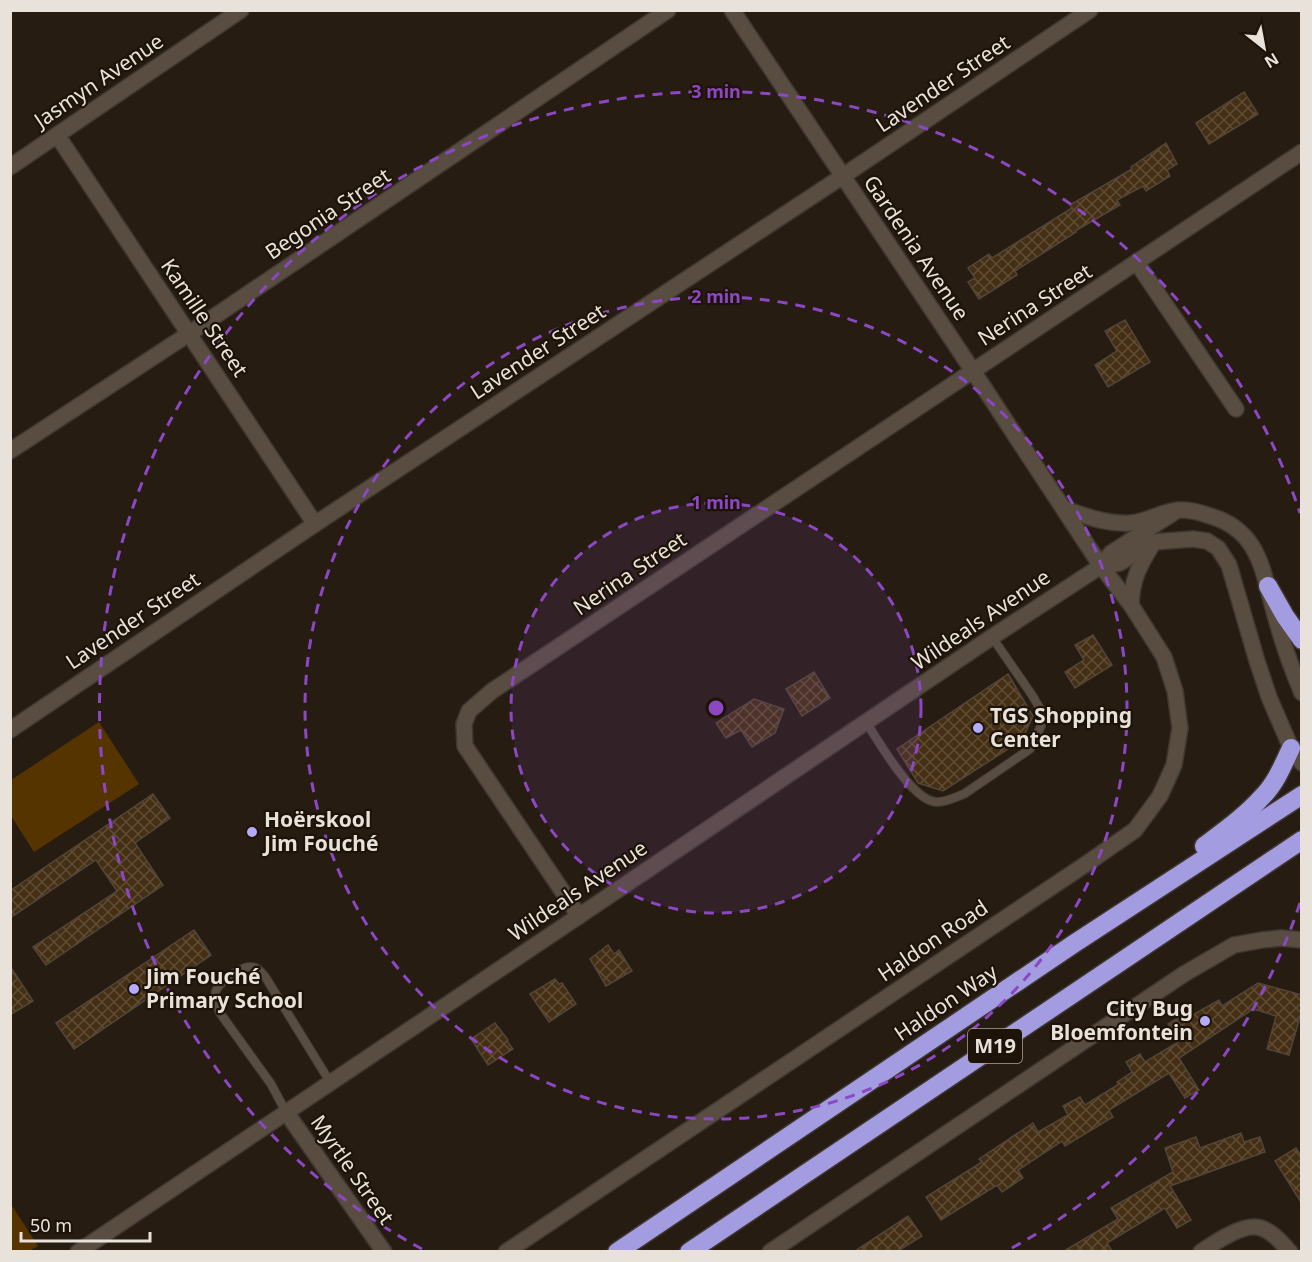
<svg xmlns="http://www.w3.org/2000/svg" width="1312" height="1262" font-family="'Noto Sans',sans-serif">
	<defs>
		<pattern id="building-cross-hatch" width="8" height="8" patternUnits="userSpaceOnUse" patternTransform="scale(1.5)"><rect width="8" height="8" fill="#452f14"/><path d="M0 0l8 8M0 8l8-8" fill="none" stroke="#604d36"/></pattern>
	</defs>
	<rect width="100%" height="100%" fill="#261c11"/>
	<!-- park -->
	<g fill="#563400">
		<polygon points="99,722 139,784 34,852 11,816 11,780"/>
		<polygon points="11,1204 38,1246 29,1251 11,1251"/>
	</g>
	<!-- building -->
	<g fill="url(#building-cross-hatch)" stroke="#514539" stroke-width="1.5">
		<polygon points="1244,92 1258,114 1209,144 1196,123"/>
		<polygon points="1166,143 1177,164 1167,170 1170,176 1146,191 1143,186 1117,200 1120,205 1075,231 1076,232 1015,271 1017,275 979,299 968,282 975,278 968,268 989,254 992,258 1072,208 1070,205 1132,169 1131,167"/>
		<polygon points="1125,320 1150,362 1108,387 1095,365 1117,351 1105,331"/>
		<polygon points="1093,635 1112,665 1075,688 1065,672 1084,660 1075,645"/>
		<polygon points="814,672 830,698 802,716 786,689"/>
		<polygon points="1008,674 1033,716 1022,740 943,791 918,783 897,749"/>
		<polygon points="754,699 784,709 775,733 752,747 741,730 726,738 716,723"/>
		<polygon points="153,794 170,818 135,843 163,885 46,965 33,947 117,891 96,860 10,918 10,891"/>
		<polygon points="194,930 211,955 74,1049 56,1023"/>
		<polygon points="608,945 614,954 619,950 632,971 606,986 590,959"/>
		<polygon points="10,966 33,1001 10,1015"/>
		<polygon points="555,979 559,984 562,983 576,1004 549,1022 530,994"/>
		<polygon points="1258,983 1302,995 1302,1010 1289,1055 1267,1049 1276,1016 1253,1009 1179,1058 1199,1090 1185,1098 1169,1073 1109,1110 1113,1117 1065,1146 1062,1141 1018,1170 1023,1178 1002,1192 997,1185 941,1220 926,1197 982,1162 979,1159 1033,1123 1038,1132 1068,1115 1063,1106 1080,1097 1085,1105 1119,1084 1117,1082 1132,1072 1126,1062 1140,1054 1145,1062 1180,1041 1168,1024 1186,1013 1189,1017 1219,1000 1222,1006"/>
		<polygon points="495,1023 508,1040 507,1041 513,1049 488,1065 471,1039"/>
		<polygon points="1241,1133 1244,1142 1260,1137 1265,1152 1170,1186 1191,1220 1177,1228 1165,1208 1107,1243 1112,1251 1064,1251 1118,1219 1111,1208 1173,1172 1165,1148 1196,1137 1200,1148"/>
		<polygon points="1296,1148 1302,1157 1302,1204 1275,1161"/>
		<polygon points="908,1216 922,1236 898,1251 855,1251"/>
	</g>
	<g fill="none" stroke-linecap="round" stroke-linejoin="round">
		<!-- lane casing -->
		<g stroke="#3f3731" stroke-width="10">
			<g id="lane">
				<path d="M866,722C879,742 913,802 937,802C946,802 956,797 964,794L1030,749L1041,726L1042,712L1032,695L992,637"/>
				<path d="M286,1112L271,1084L220,1013C210,993 215,986 233,974C239,971 244,966 251,967C258,967 262,973 266,978L330,1082"/>
			</g>
		</g>
		<!-- street casing -->
		<g stroke="#3f3731" stroke-width="18">
			<g id="street">
				<polyline points="57,135 315,524"/>
				<polyline points="10,167 241,10"/>
				<polyline points="1137,263 1236,409"/>
				<polyline points="10,451 190,333 668,10"/>
				<path d="M1064,509C1086,516 1108,525 1131,523C1148,522 1164,510 1180,510C1189,510 1199,512 1207,515C1260,529 1262,570 1275,615C1282,641 1291,667 1302,693"/>
				<polyline points="1101,566 1120,563 1153,542 1193,539 1207,541 1218,548 1229,565 1257,661 1269,697 1291,748 1302,763"/>
				<path d="M1131,605C1132,579 1139,566 1152,545"/>
				<polyline points="10,730 315,524 843,176 1090,10"/>
				<polyline points="579,916 465,746 464,724 469,711 492,691 1302,152"/>
				<polyline points="286,1112 384,1252"/>
				<polyline points="78,1252 579,916 992,637 1101,566 1111,553 1178,510"/>
				<polyline points="506,1252 1086,864 1135,830 1160,796 1174,765 1180,728 1175,691 1164,657 1131,605 1101,566 973,371 732,10"/>
				<polyline points="770,1252 1184,974 1234,945 1262,940 1281,938 1302,940"/>
				<path d="M1201,1252C1214,1243 1245,1222 1261,1228C1273,1232 1282,1243 1290,1252"/>
			</g>
		</g>
		<!-- highway casing -->
		<g stroke="#3f3731" stroke-width="21">
			<g id="highway">
				<polyline points="1268,586 1285,616 1302,640"/>
				<path d="M1204,846C1224,831 1245,816 1262,797C1276,783 1283,765 1291,748"/>
				<polyline points="617,1252 1075,943 1302,795"/>
				<polyline points="689,1252 1302,840"/>
			</g>
		</g>
		<!-- lane -->
		<use href="#lane" stroke="#584d40" stroke-width="8"/>
		<!-- street -->
		<use href="#street" stroke="#584d40" stroke-width="15"/>
		<!-- highway -->
		<use href="#highway" stroke="#a39ce1" stroke-width="18"/>
	</g>
	<!-- distance rings -->
	<circle cx="716" cy="708" r="205" fill="#8c47c3" fill-opacity=".12"/>
	<g fill="none" stroke="#8c47c3" stroke-width="3" stroke-dasharray="10 8">
		<circle cx="716" cy="708" r="205"/>
		<circle cx="716" cy="708" r="411"/>
		<path d="M1300 903A616 616 0 0 1 1010 1249M422 1249A616 616 0 1 1 1300 513"/>
	</g>
	<!-- markers -->
	<g fill="#b4acf9" stroke="#1d1308" stroke-width="2">
		<circle cx="978" cy="728" r="6"/>
		<circle cx="252" cy="832" r="6"/>
		<circle cx="134" cy="989" r="6"/>
		<circle cx="1205" cy="1021" r="6"/>
	</g>
	<g text-anchor="middle" stroke-width="4.5" stroke-linejoin="round" paint-order="stroke">
		<!-- shield labels -->
		<rect fill="#1d1308" stroke="#aca49b" stroke-width="1.5" x="968" y="1029" width="54" height="34" rx="4.5"/>
		<g font-size="20" font-weight="bold" fill="#e9e2da">
			<text x="995" y="1053">M19</text>
		</g>
		<!-- street labels -->
		<g font-size="21" fill="#e9e2da" stroke="#1d1308">
			<text transform="translate(99 81) rotate(-34)" y="7">Jasmyn Avenue</text>
			<text transform="translate(943 84) rotate(-34)" y="7">Lavender Street</text>
			<text transform="translate(328 214) rotate(-34)" y="7">Begonia Street</text>
			<text transform="translate(916 248) rotate(56)" y="7">Gardenia Avenue</text>
			<text transform="translate(1035 305) rotate(-33)" y="7">Nerina Street</text>
			<text transform="translate(204 318) rotate(56)" y="7">Kamille Street</text>
			<text transform="translate(538 352) rotate(-33)" y="7">Lavender Street</text>
			<text transform="translate(630 574) rotate(-34)" y="7">Nerina Street</text>
			<text transform="translate(981 620) rotate(-34)" y="7">Wildeals Avenue</text>
			<text transform="translate(133 621) rotate(-34)" y="7">Lavender Street</text>
			<text transform="translate(578 891) rotate(-34)" y="7">Wildeals Avenue</text>
			<text transform="translate(933 941) rotate(-34)" y="7">Haldon Road</text>
			<text transform="translate(946 1003) rotate(-34)" y="7">Haldon Way</text>
			<text transform="translate(352 1170) rotate(55)" y="7">Myrtle Street</text>
		</g>
		<!-- poi labels -->
		<g font-size="21" font-weight="bold" fill="#e9e2da" stroke="#1d1308" text-anchor="start">
			<text x="990" y="723">TGS Shopping<tspan x="990" dy="24">Center</tspan></text>
			<text x="264" y="827">Hoërskool<tspan x="264" dy="24">Jim Fouché</tspan></text>
			<text x="146" y="984">Jim Fouché<tspan x="146" dy="24">Primary School</tspan></text>
			<text x="1193" y="1016" text-anchor="end">City Bug<tspan x="1193" dy="24">Bloemfontein</tspan></text>
		</g>
	</g>
	<circle cx="716" cy="708" r="9" fill="#8c47c3" stroke="#1d1308" stroke-width="3"/>
	<g font-size="18" text-anchor="middle" font-weight="bold" fill="#8c47c3" stroke="#1d1308" stroke-width="4.5" stroke-linejoin="round" paint-order="stroke">
		<text x="716" y="98">3 min</text>
		<text x="716" y="303">2 min</text>
		<text x="716" y="509">1 min</text>
	</g>
	<!-- border -->
	<rect width="1312" height="1262" fill="none" stroke="#e9e2da" stroke-width="24"/>
	<!-- north arrow -->
	<g transform="translate(1264 48) rotate(149)" stroke="#1d1308" stroke-width="4.5" paint-order="stroke">
	<path d="M0-4.5L10 22L0 15L-10 22Z" fill="#e9e2da"/>
	<text y="-9" font-size="16" font-weight="bold" text-anchor="middle" fill="#e9e2da">N</text>
	</g>
	<!-- scale -->
	<path d="M21 1232v9h129v-9" fill="none" stroke="#e9e2da" stroke-width="3"/>
	<text x="30" y="1232" font-size="18" fill="#e9e2da" stroke="#1d1308" stroke-width="4.5" paint-order="stroke">50 m</text>
</svg>
